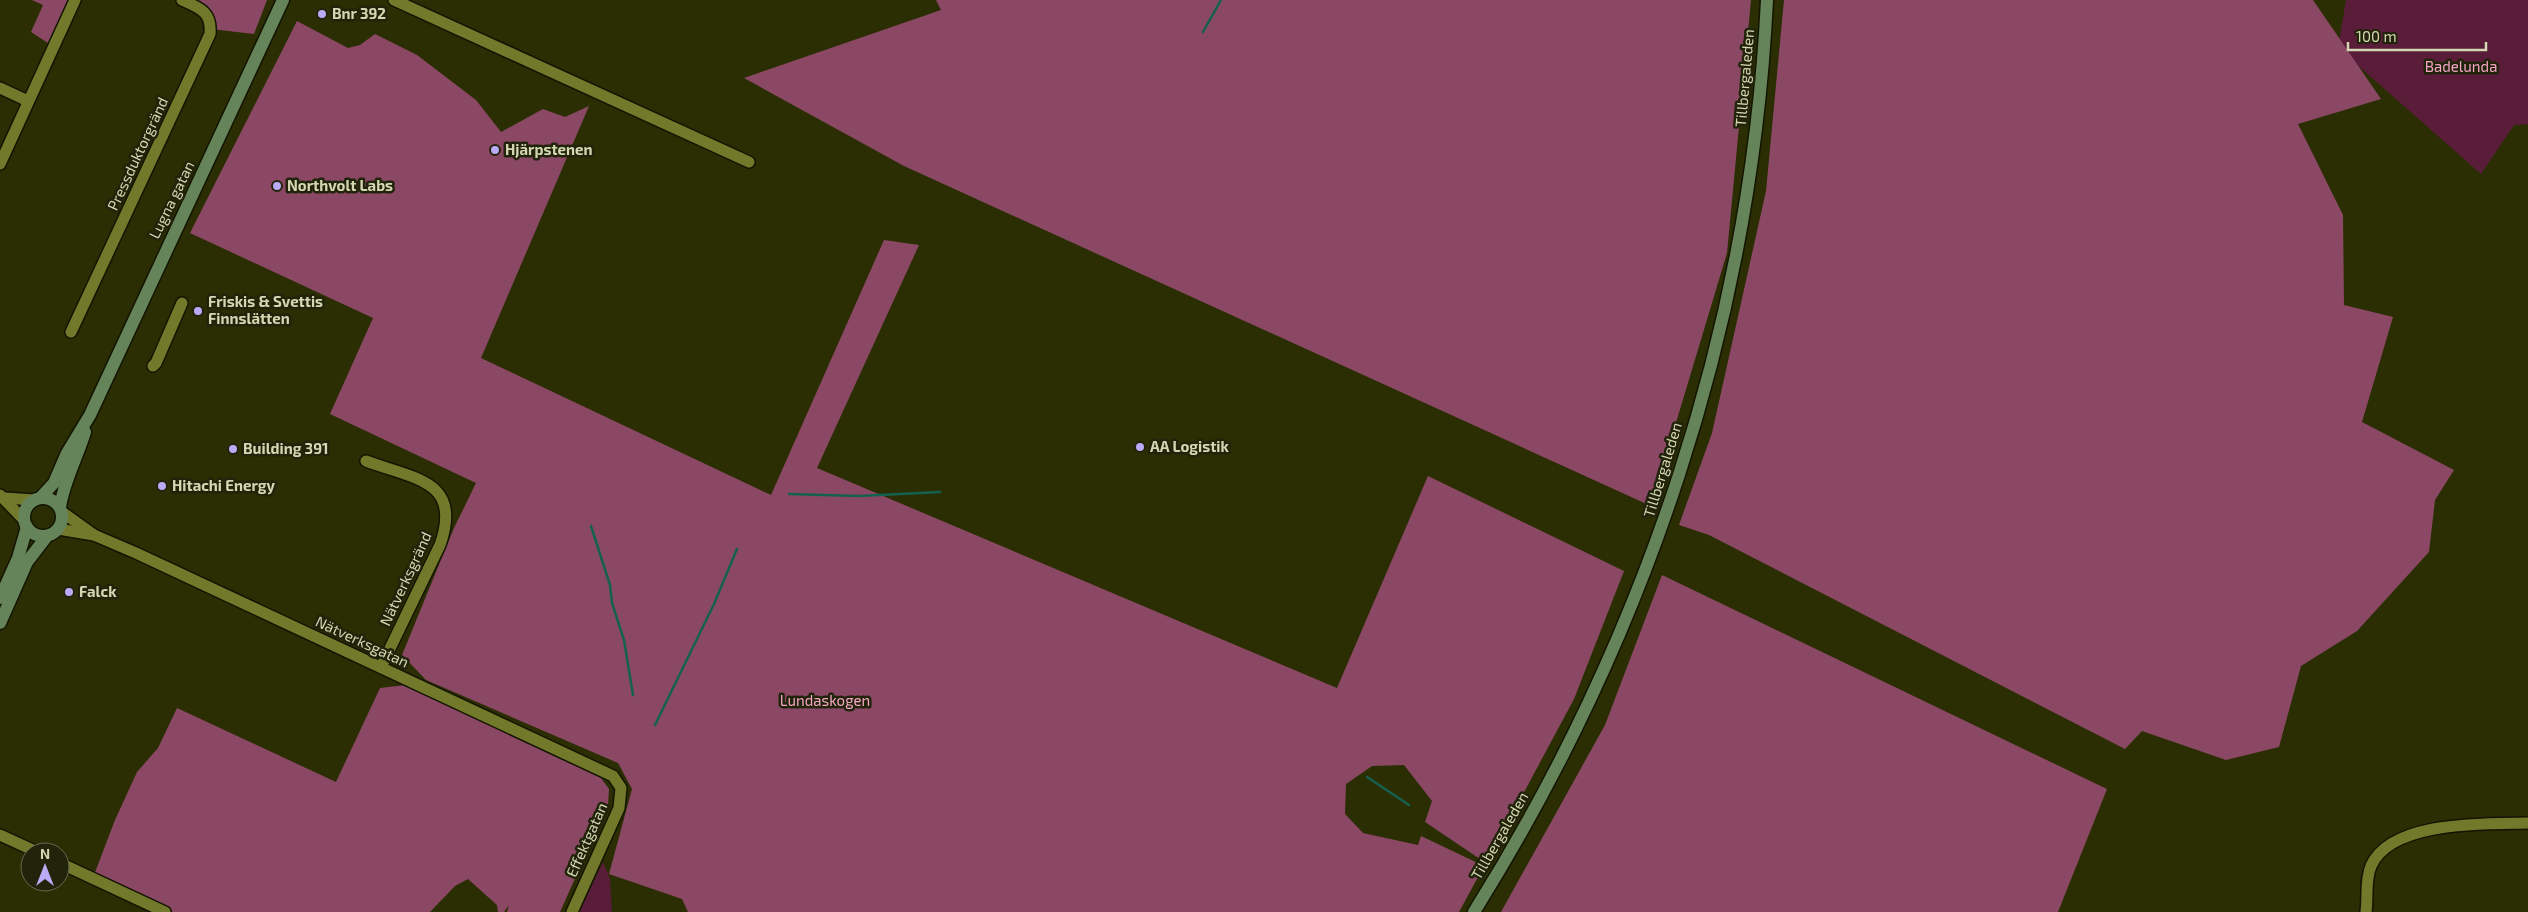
<svg xmlns="http://www.w3.org/2000/svg" width="2528" height="912" font-family="'Exo 2',sans-serif">
	<rect width="100%" height="100%" fill="#2b2e03"/>
	<!-- green -->
	<g fill="#591d39">
		<polygon points="2346,0 2528,0 2528,124 2514,125 2481,174 2338,48"/>
		<polygon points="603,862 610,879 612,912 579,912"/>
	</g>
	<!-- forest -->
	<g fill="#8b4865">
		<polygon points="32,0 75,0 56,41 48,43 31,32 43,5"/>
		<polygon points="186,0 267,0 254,34 211,29 209,18"/>
		<polygon points="936,0 1751,0 1727,253 1651,506 904,166 744,78 941,10"/>
		<polygon points="1784,0 2313,0 2381,99 2298,124 2343,215 2344,305 2393,317 2362,422 2454,470 2435,500 2429,552 2357,631 2301,666 2279,747 2226,760 2142,731 2125,749 1709,535 1679,525 1712,433 1766,191"/>
		<polygon points="297,21 348,48 360,45 375,34 417,55 476,100 501,132 543,109 565,117 589,106 481,358 771,495 884,240 919,245 817,468 1337,688 1428,476 1624,571 1574,699 1486,863 1425,822 1432,801 1404,765 1372,766 1346,784 1345,814 1363,833 1418,845 1421,836 1484,866 1459,912 688,912 682,899 609,874 632,789 618,763 426,680 402,655 454,528 476,483 330,414 373,318 190,233"/>
		<polygon points="1662,575 2107,789 2058,912 1501,912 1605,725"/>
		<polygon points="406,685 601,778 609,789 608,805 560,912 507,912 509,905 504,912 498,912 497,905 468,879 455,886 430,912 173,912 94,875 115,820 137,772 158,748 177,708 336,782 380,688"/>
	</g>
	<g fill="none" stroke-linecap="round" stroke-linejoin="round">
		<!-- stream -->
		<g stroke="#156150" stroke-width="2.5">
			<polyline points="1203,32 1221,0"/>
			<polyline points="789,494 859,496 940,492"/>
			<polyline points="591,526 610,585 612,603 624,640 633,695"/>
			<polyline points="655,725 714,604 737,549"/>
			<polyline points="1367,777 1409,805"/>
		</g>
		<!-- minor casing -->
		<g stroke="#131501" stroke-width="14">
			<g id="minor">
				<polyline points="394,0 749,162"/>
				<polyline points="0,88 28,101"/>
				<polyline points="0,164 75,0"/>
				<path d="M71,332L210,34C212,12 200,8 182,0"/>
				<polyline points="153,366 156,363 182,303"/>
				<path d="M366,461C414,479 463,480 440,545L381,667"/>
				<polyline points="0,495 24,520"/>
				<polyline points="5,498 34,500"/>
				<polyline points="62,512 94,535"/>
				<polyline points="58,529 94,535 136,553 613,776 621,788 619,808 572,912"/>
				<polyline points="0,835 37,852"/>
				<polyline points="60,863 165,912"/>
				<path d="M2366,912C2368,897 2365,880 2371,866C2391,820 2487,824 2528,823"/>
			</g>
		</g>
		<!-- secondary casing -->
		<g stroke="#131501" stroke-width="15">
			<g id="secondary">
				<circle cx="43" cy="517" r="19"/>
				<polyline points="40,498 54,483 67,453 90,415 283,0"/>
				<path d="M60,507C64,481 77,458 85,432"/>
				<polyline points="0,598 18,558 27,527"/>
				<polyline points="0,623 27,562 47,536"/>
				<path d="M1474,912C1646,637 1751,325 1767,0"/>
			</g>
		</g>
		<!-- minor -->
		<use href="#minor" stroke="#73792b" stroke-width="11"/>
		<!-- secondary -->
		<use href="#secondary" stroke="#66845a" stroke-width="12"/>
	</g>
	<!-- markers -->
	<g fill="#bbaaf6" stroke="#21230a" stroke-width="2">
		<circle cx="322" cy="14" r="5"/>
		<circle cx="495" cy="150" r="5"/>
		<circle cx="277" cy="186" r="5"/>
		<circle cx="198" cy="311" r="5"/>
		<circle cx="1140" cy="447" r="5"/>
		<circle cx="233" cy="449" r="5"/>
		<circle cx="162" cy="486" r="5"/>
		<circle cx="69" cy="592" r="5"/>
	</g>
	<g text-anchor="middle" stroke-width="5" stroke-linejoin="round" paint-order="stroke">
		<!-- poi labels -->
		<g font-size="15" font-weight="bold" fill="#d3d8b2" stroke="#21230a" text-anchor="start">
			<text x="332" y="19">Bnr 392</text>
			<text x="505" y="155">Hjärpstenen</text>
			<text x="287" y="191">Northvolt Labs</text>
			<text x="208" y="307">Friskis &amp; Svettis<tspan x="208" dy="17">Finnslätten</tspan></text>
			<text x="1150" y="452">AA Logistik</text>
			<text x="243" y="454">Building 391</text>
			<text x="172" y="491">Hitachi Energy</text>
			<text x="79" y="597">Falck</text>
		</g>
		<!-- park labels -->
		<g font-size="15" fill="#f5a5c5" stroke="#21230a">
			<text x="2461" y="72">Badelunda</text>
			<text x="825" y="706">Lundaskogen</text>
		</g>
		<!-- street labels -->
		<g font-size="15" fill="#d3d8b2" stroke="#21230a">
			<text transform="translate(1745 78) rotate(-85)" y="5">Tillbergaleden</text>
			<text transform="translate(138 154) rotate(-65)" y="5">Pressduktorgränd</text>
			<text transform="translate(172 200) rotate(-64)" y="5">Lugna gatan</text>
			<text transform="translate(1663 470) rotate(-73)" y="5">Tillbergaleden</text>
			<text transform="translate(406 579) rotate(-65)" y="5">Nätverksgränd</text>
			<text transform="translate(362 642) rotate(25)" y="5">Nätverksgatan</text>
			<text transform="translate(1500 836) rotate(-60)" y="5">Tillbergaleden</text>
			<text transform="translate(587 840) rotate(-66)" y="5">Effektgatan</text>
		</g>
	</g>
	<!-- north arrow -->
	<g transform="translate(45 867)"><circle r="24" fill="#21230a" stroke="#686b4d"/>
	<path d="M0-4L9 19L0 12L-9 19Z" fill="#bbaaf6"/>
	<text y="-8" font-size="14" font-weight="bold" text-anchor="middle" fill="#d3d8b2">N</text>
	</g>
	<!-- scale -->
	<path d="M2348 42v8h138v-8" fill="none" stroke="#d3d8b2" stroke-width="2.5"/>
	<text x="2356" y="42" font-size="15" fill="#d3d8b2" stroke="#21230a" stroke-width="4" paint-order="stroke">100 m</text>
</svg>
